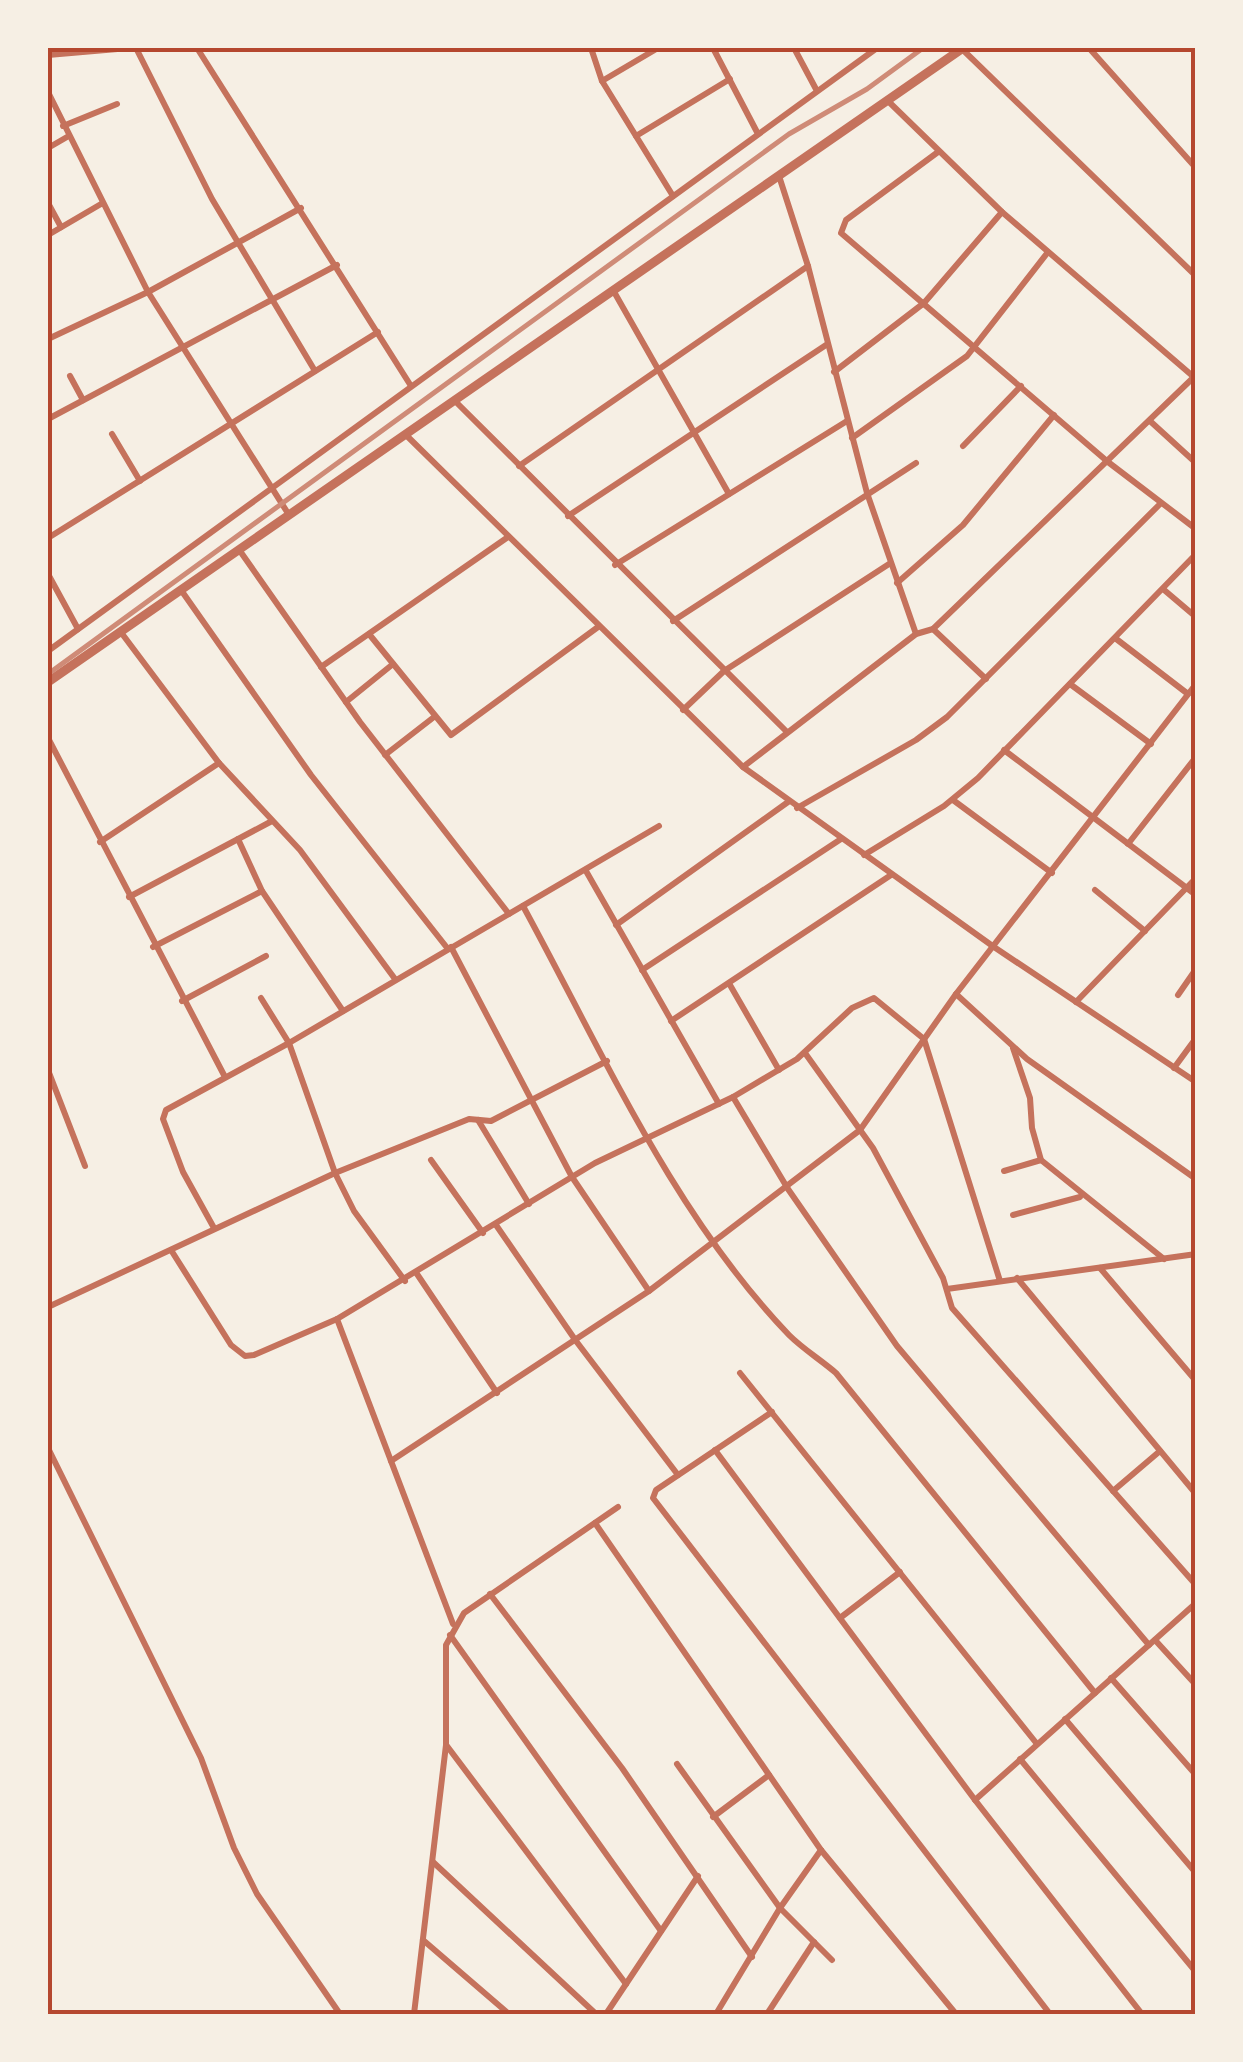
<svg xmlns="http://www.w3.org/2000/svg" width="1243" height="2062" font-family="Montserrat,sans-serif">
	<rect width="100%" height="100%" fill="#f6efe4"/>
	<g fill="none" stroke-linecap="round" stroke-linejoin="round">
		<!-- minor -->
		<g stroke="#c5725c" stroke-width="6">
			<polyline points="136,48 212,199 315,371"/>
			<polyline points="197,48 411,386"/>
			<polyline points="591,48 602,81 673,196"/>
			<polyline points="713,48 758,134"/>
			<polyline points="794,48 817,91"/>
			<polyline points="1089,48 1196,168"/>
			<polyline points="962,49 1196,276"/>
			<polyline points="48,55 129,48"/>
			<polyline points="602,81 658,48"/>
			<polyline points="48,92 148,292 289,515"/>
			<polyline points="888,101 1002,212 1195,378"/>
			<polyline points="63,126 117,104"/>
			<polyline points="636,136 730,79"/>
			<polyline points="48,148 67,137"/>
			<polyline points="938,152 846,220 841,233 1108,462 1196,529"/>
			<polyline points="779,176 808,266 867,493 916,634"/>
			<polyline points="48,203 61,227"/>
			<polyline points="48,235 101,204"/>
			<polyline points="613,290 729,494"/>
			<polyline points="48,339 148,292 301,208"/>
			<polyline points="834,372 924,303 1002,212"/>
			<polyline points="70,376 83,400"/>
			<polyline points="456,402 786,731"/>
			<polyline points="48,419 337,265"/>
			<polyline points="1150,421 1196,463"/>
			<polyline points="112,434 140,481"/>
			<polyline points="407,436 743,767 994,947 1196,1082"/>
			<polyline points="852,438 967,356 1048,252"/>
			<polyline points="963,446 1021,386"/>
			<polyline points="519,466 808,266"/>
			<polyline points="568,516 826,345"/>
			<polyline points="48,538 378,332"/>
			<polyline points="240,551 360,722 509,914"/>
			<polyline points="615,565 847,421"/>
			<polyline points="48,574 78,629"/>
			<polyline points="897,583 963,525 1054,415"/>
			<polyline points="1163,589 1196,617"/>
			<polyline points="181,590 311,775 448,949"/>
			<polyline points="673,621 916,463"/>
			<polyline points="933,629 986,679"/>
			<polyline points="120,631 219,763 300,850 395,979"/>
			<polyline points="369,634 451,735 598,627"/>
			<polyline points="1115,638 1188,694"/>
			<polyline points="48,651 877,48"/>
			<polyline points="321,667 508,537"/>
			<polyline points="1070,684 1151,744"/>
			<polyline points="346,702 393,664"/>
			<polyline points="683,710 724,671 889,564"/>
			<polyline points="48,738 225,1077"/>
			<polyline points="1004,750 1196,895"/>
			<polyline points="385,755 434,717"/>
			<polyline points="743,767 916,634 933,629 1196,375"/>
			<polyline points="953,800 1052,873"/>
			<polyline points="797,808 916,740 947,717 1161,503"/>
			<polyline points="238,839 262,891 343,1011"/>
			<polyline points="100,842 219,763"/>
			<polyline points="1128,844 1196,757"/>
			<polyline points="864,855 944,806 978,778 1196,554"/>
			<polyline points="586,871 719,1104"/>
			<polyline points="1095,890 1145,931"/>
			<polyline points="129,897 272,821"/>
			<path d="M523,906C602,1051 673,1214 789,1335C803,1349 821,1360 836,1373L1095,1693"/>
			<polyline points="616,925 788,802"/>
			<polyline points="153,947 262,891"/>
			<polyline points="451,947 572,1177 649,1291"/>
			<polyline points="642,970 841,839"/>
			<polyline points="730,985 779,1070"/>
			<polyline points="956,994 1027,1059 1196,1179"/>
			<polyline points="1178,995 1196,969"/>
			<polyline points="261,998 289,1043 335,1173 354,1211 405,1281"/>
			<polyline points="182,1001 266,956"/>
			<polyline points="1076,1002 1196,878"/>
			<polyline points="671,1021 891,875"/>
			<polyline points="1013,1048 1030,1098 1032,1128 1041,1160 1164,1259"/>
			<polyline points="805,1053 873,1148 943,1278 952,1308 1196,1585"/>
			<polyline points="1174,1068 1196,1038"/>
			<polyline points="48,1070 85,1166"/>
			<polyline points="733,1097 788,1189 897,1346 1149,1645"/>
			<polyline points="478,1120 529,1204"/>
			<polyline points="431,1160 483,1233"/>
			<polyline points="1004,1171 1041,1160"/>
			<polyline points="1013,1215 1080,1197"/>
			<polyline points="496,1225 576,1341 678,1475"/>
			<polyline points="214,1228 183,1172 163,1119 166,1110 289,1043 659,826"/>
			<polyline points="171,1250 231,1345 245,1356 254,1355 337,1319 595,1163 733,1097 797,1059 852,1008 874,998 924,1039 1000,1281"/>
			<polyline points="1100,1268 1196,1381"/>
			<polyline points="417,1274 497,1393"/>
			<polyline points="1017,1278 1196,1494"/>
			<polyline points="947,1289 1196,1254"/>
			<polyline points="48,1307 335,1173 469,1119 491,1121 607,1061"/>
			<polyline points="337,1319 453,1624"/>
			<polyline points="740,1373 1037,1744"/>
			<polyline points="772,1412 656,1490 653,1498 1050,2014"/>
			<polyline points="48,1448 201,1758 234,1848 257,1894 340,2014"/>
			<polyline points="715,1450 975,1800 1142,2014"/>
			<polyline points="391,1461 649,1291 860,1130 956,994 1196,684"/>
			<polyline points="1113,1491 1160,1451"/>
			<polyline points="595,1523 821,1850 956,2014"/>
			<polyline points="490,1594 622,1768 752,1957"/>
			<polyline points="840,1618 900,1572"/>
			<polyline points="450,1635 661,1931"/>
			<polyline points="1155,1640 1196,1685"/>
			<polyline points="1111,1678 1196,1775"/>
			<polyline points="1065,1719 1196,1873"/>
			<polyline points="447,1746 626,1984"/>
			<polyline points="1020,1759 1196,1972"/>
			<polyline points="677,1764 780,1908 832,1960"/>
			<polyline points="975,1800 1196,1603"/>
			<polyline points="713,1817 769,1775"/>
			<polyline points="433,1862 596,2014"/>
			<polyline points="423,1940 509,2014"/>
			<polyline points="769,2011 814,1942"/>
			<polyline points="414,2014 446,1745 446,1645 464,1613 618,1507"/>
			<polyline points="606,2014 698,1876"/>
			<polyline points="716,2014 780,1908 821,1850"/>
		</g>
		<!-- tertiary -->
		<polyline stroke="#c5725c" stroke-width="9" points="48,682 963,48"/>
		<!-- rail -->
		<polyline stroke="#cf8b77" stroke-width="5" points="48,674 789,134 867,89 923,48"/>
	</g>
	<!-- border -->
	<rect width="1243" height="2062" fill="none" stroke="#f6efe4" stroke-width="100"/>
	<rect x="50" y="50" width="1143" height="1962" fill="none" stroke="#b5482f" stroke-width="4"/>
</svg>
